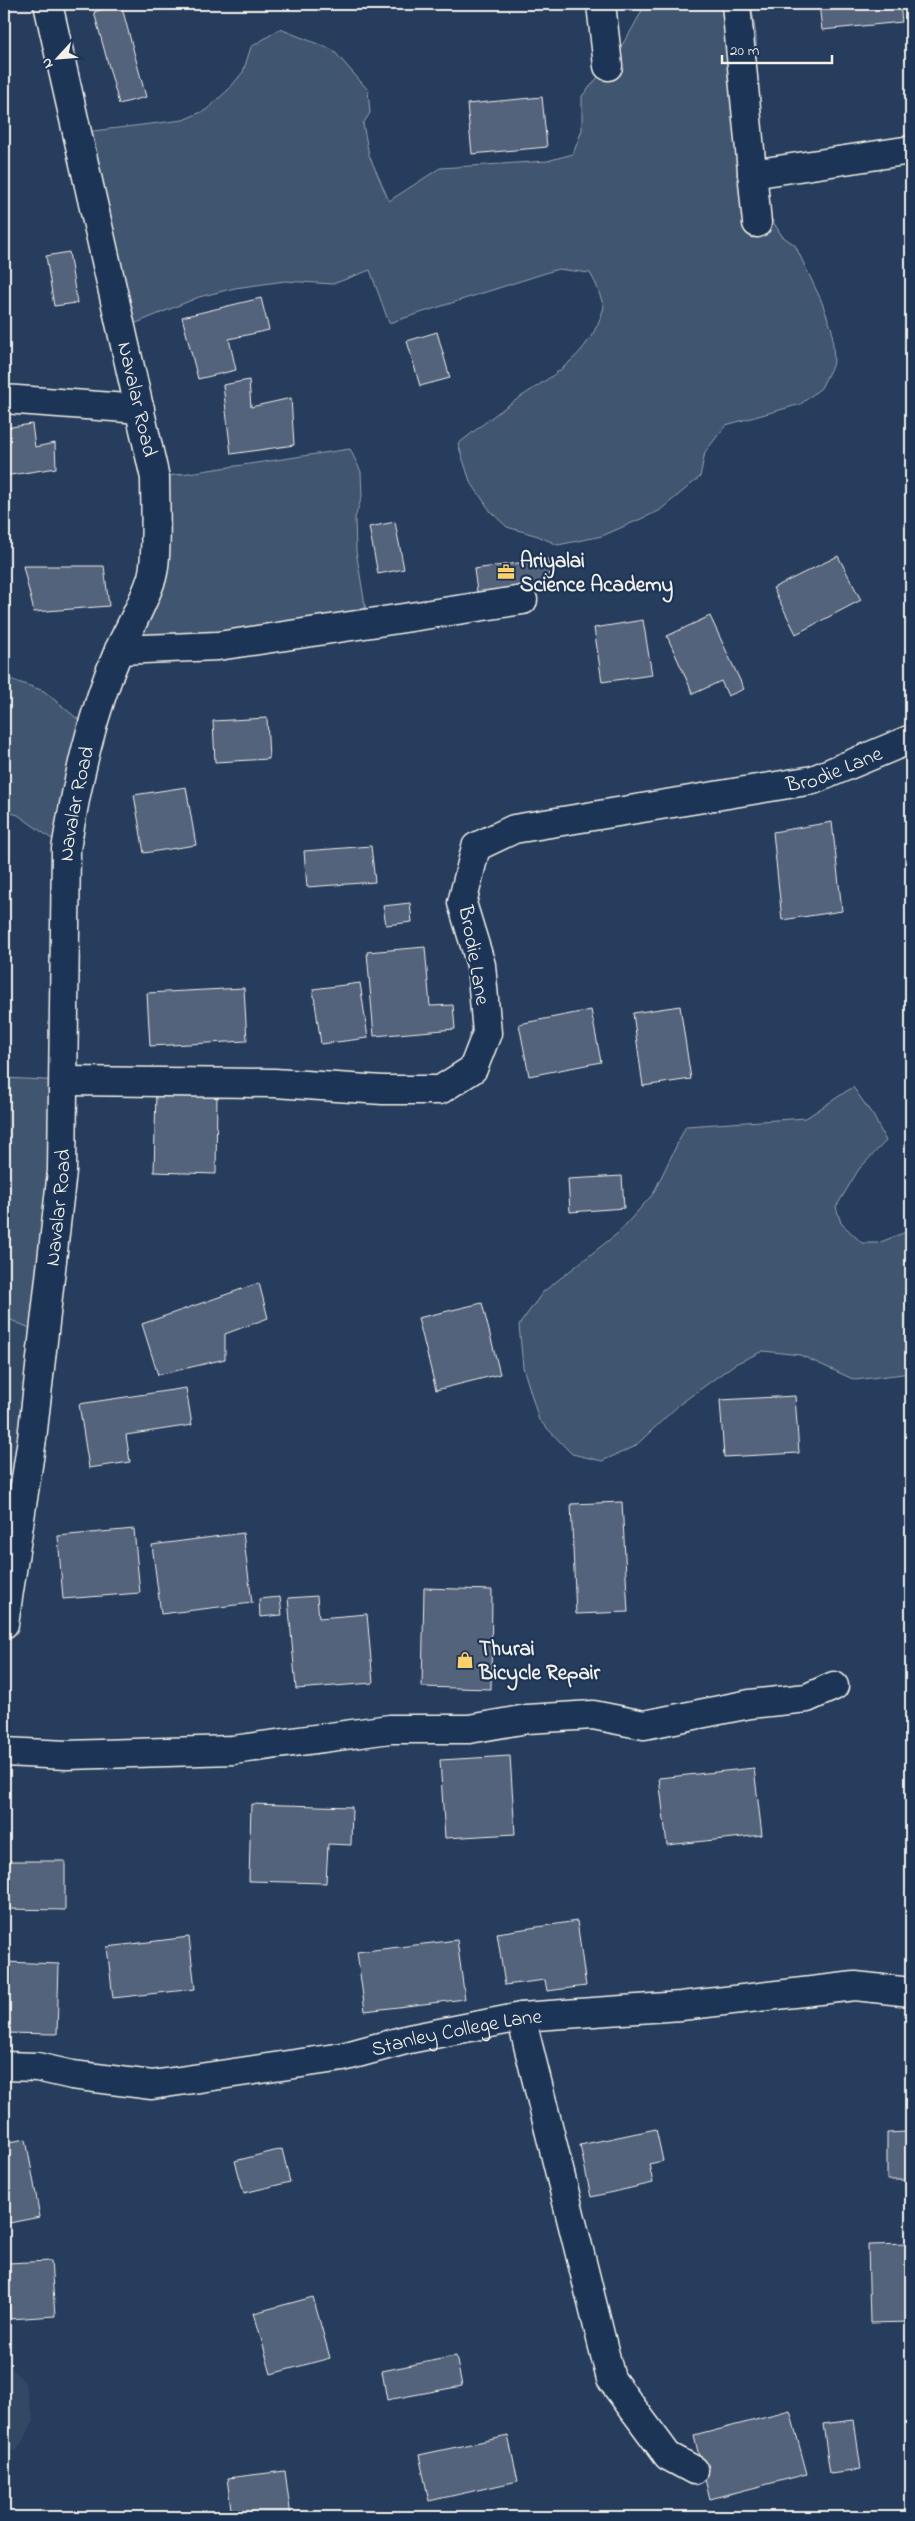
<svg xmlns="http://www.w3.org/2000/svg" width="915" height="2521" font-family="'Indie Flower',sans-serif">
	<rect width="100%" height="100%" fill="#263d5d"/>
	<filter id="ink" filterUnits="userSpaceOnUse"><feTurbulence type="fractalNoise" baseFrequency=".02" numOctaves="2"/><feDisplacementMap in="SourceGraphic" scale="10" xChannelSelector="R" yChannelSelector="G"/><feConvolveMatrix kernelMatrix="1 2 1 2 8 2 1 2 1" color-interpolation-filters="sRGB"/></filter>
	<g filter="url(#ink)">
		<!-- built -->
		<g fill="#334966">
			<polygon points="4,1317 44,1334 4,1624"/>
			<polygon points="4,2359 25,2383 34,2421 17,2450 4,2453"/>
		</g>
		<!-- green -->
		<g fill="#40546f" stroke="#9aa2ac">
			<path d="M645,4H751L756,36L757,175L772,220L782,236L795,245L821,300L832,330L834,362L821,388L801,404L726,425L705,452L700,477L659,511L602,536L558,545L538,536L507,527L491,512L470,481L458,444C475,431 492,416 510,404C551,376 589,359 604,307L596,284L590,273L558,269L389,323L370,270L333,284L285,281L235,288L199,297L122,329L77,133L183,120L206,110L229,89L243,72L251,47L280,29L333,50L368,90L370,113L363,124L369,155L389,201L440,168L547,161L573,154L582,130V96C607,67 629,39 645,4Z"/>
			<polygon points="350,449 361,472 362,496 355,518 356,551 368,623 119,650 137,618 155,478"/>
			<polygon points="4,677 44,691 92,731 66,849 18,815 4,811"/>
			<polygon points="4,1078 65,1081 44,1334 4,1317"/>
			<polygon points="853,1087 874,1117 886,1141 859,1169 836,1207 841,1223 862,1243 878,1243 911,1230 911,1373 855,1380 800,1355 763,1351 735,1364 680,1404 634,1447 602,1461 572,1454 539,1420 523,1367 519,1325 543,1292 618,1233 653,1194 686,1126 806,1118"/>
		</g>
		<!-- building -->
		<g fill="#52647b" stroke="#f4f1e8">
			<polygon points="121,4 146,97 119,104 94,12"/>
			<polygon points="819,4 900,4 902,22 822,30"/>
			<polygon points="542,97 547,147 472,154 467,104"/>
			<polygon points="4,184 9,230 4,231"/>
			<polygon points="69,252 77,303 54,306 46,256"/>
			<polygon points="261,298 269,330 229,339 236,370 198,379 182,317"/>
			<polygon points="437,332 450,378 420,386 407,341"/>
			<polygon points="249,380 251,407 291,398 294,445 231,454 223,385"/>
			<polygon points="32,424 35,447 55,443 56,468 4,476 4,428"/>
			<polygon points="395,522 404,569 378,574 369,527"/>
			<polygon points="838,556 861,600 796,634 773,588"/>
			<polygon points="548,559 552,589 478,599 474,569"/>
			<polygon points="23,566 104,566 109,606 34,612"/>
			<polygon points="710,616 744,689 728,696 721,681 693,694 667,636"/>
			<polygon points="643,620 652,675 602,682 594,628"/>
			<polygon points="267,718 269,759 215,762 213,721"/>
			<polygon points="186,787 196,845 144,853 134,795"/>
			<polygon points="832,822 842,911 782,920 773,832"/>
			<polygon points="371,846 375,882 307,887 304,851"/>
			<polygon points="410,903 412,922 386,925 383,906"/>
			<polygon points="425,947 430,1006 453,1005 455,1029 374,1036 367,952"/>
			<polygon points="360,983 368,1038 321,1044 313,989"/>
			<polygon points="244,988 247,1041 150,1046 147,993"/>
			<polygon points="680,1006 691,1079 643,1086 633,1013"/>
			<polygon points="591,1010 601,1062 529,1076 519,1024"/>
			<polygon points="156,1091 217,1094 216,1174 154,1172"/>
			<polygon points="622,1176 624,1208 570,1212 568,1179"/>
			<polygon points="259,1283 268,1318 225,1334 225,1359 158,1375 142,1324"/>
			<polygon points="482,1303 500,1374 436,1390 418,1318"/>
			<polygon points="186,1388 192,1425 126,1435 130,1462 89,1468 79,1404"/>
			<polygon points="795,1396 799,1453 724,1457 720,1400"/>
			<polygon points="622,1502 628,1612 576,1614 571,1504"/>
			<polygon points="134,1529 140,1593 63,1599 58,1536"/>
			<polygon points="243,1533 252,1603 161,1614 152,1545"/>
			<polygon points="424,1588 492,1590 491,1689 422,1687"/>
			<polygon points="317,1596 319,1618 367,1614 373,1683 296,1689 288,1598"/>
			<polygon points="280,1597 282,1615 260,1617 259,1599"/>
			<polygon points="510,1756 515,1834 445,1838 440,1760"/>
			<polygon points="754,1768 762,1835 667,1845 659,1778"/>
			<polygon points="251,1804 352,1807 351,1845 328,1844 326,1883 249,1881"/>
			<polygon points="4,1861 65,1861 65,1910 4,1909"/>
			<polygon points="577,1921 586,1986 547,1991 545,1980 505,1985 497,1933"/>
			<polygon points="189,1937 195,1989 113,1998 107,1947"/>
			<polygon points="457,1940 465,1999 365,2011 357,1952"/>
			<polygon points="4,1962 59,1964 57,2034 4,2033"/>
			<polygon points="656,2129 663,2161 649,2164 653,2183 591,2197 580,2145"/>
			<polygon points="906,2132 906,2180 887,2180 887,2133"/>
			<polygon points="26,2139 40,2217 4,2224 4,2143"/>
			<polygon points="282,2149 290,2182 244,2193 235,2161"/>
			<polygon points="911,2244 911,2322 870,2323 868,2245"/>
			<polygon points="51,2261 55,2316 10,2319 7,2263"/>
			<polygon points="313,2297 330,2358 271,2374 254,2313"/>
			<polygon points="456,2356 462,2386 387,2400 382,2371"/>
			<polygon points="790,2411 807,2474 710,2499 694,2436"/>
			<polygon points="854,2420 861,2470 830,2474 823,2424"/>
			<polygon points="508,2436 518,2481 429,2501 419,2455"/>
			<polygon points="285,2471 291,2517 232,2517 227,2478"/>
		</g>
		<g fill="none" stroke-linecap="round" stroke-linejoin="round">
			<!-- minor casing -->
			<g stroke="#f4f1e8" stroke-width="31">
				<g id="minor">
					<polyline points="601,4 608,66"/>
					<polyline points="736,4 757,223"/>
					<polyline points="752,174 911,150"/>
					<polyline points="4,399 140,409"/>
					<polyline points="119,650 218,646 523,600"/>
					<path id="s1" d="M65,1081L274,1083L383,1090H440L473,1069L487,1033L481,965L462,903L476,847L514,829L813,780L911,739"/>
					<polyline points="4,1752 67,1755 233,1750 390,1729 469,1729 527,1719 593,1715 644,1725 750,1704 807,1698 834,1686"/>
					<polyline points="521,2017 611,2379 668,2456 694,2470"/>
					<path id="s2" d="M4,2066L37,2067L72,2075L152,2085L343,2057L409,2039L521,2017L681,2006L855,1986L911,1992"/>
				</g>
			</g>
			<!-- tertiary casing -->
			<g stroke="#f4f1e8" stroke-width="31">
				<g id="tertiary">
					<path id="s3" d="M4,1624L32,1439L62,1171L66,849C77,783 92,712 119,650C130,626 144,603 152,577C158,555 155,504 155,478L48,4"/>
				</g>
			</g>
			<!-- minor -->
			<use href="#minor" stroke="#1d3557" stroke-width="28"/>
			<!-- tertiary -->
			<use href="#tertiary" stroke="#1d3557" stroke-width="28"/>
		</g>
	</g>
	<!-- icons -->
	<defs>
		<g id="office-bare" transform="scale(1.35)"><path d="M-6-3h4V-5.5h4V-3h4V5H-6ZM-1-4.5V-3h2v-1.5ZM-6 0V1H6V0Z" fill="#ffd166" stroke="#1d3557" stroke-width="2.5" paint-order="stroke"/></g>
		<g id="shop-bare" transform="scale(1.35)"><path d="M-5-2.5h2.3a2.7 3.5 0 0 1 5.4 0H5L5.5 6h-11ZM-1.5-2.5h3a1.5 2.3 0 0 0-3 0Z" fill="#ffd166" stroke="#1d3557" stroke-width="2.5" paint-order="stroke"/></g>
	</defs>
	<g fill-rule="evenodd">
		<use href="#office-bare" x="506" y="572"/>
		<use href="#shop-bare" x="465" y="1660"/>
	</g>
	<g text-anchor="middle" stroke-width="4.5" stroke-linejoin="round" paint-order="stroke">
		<!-- street labels -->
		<g font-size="21" fill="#f4f1e8" stroke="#1d3557">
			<text transform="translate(138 399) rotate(77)" y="7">Navalar Road</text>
			<text dy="7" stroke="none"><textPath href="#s1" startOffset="1012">Brodie Lane</textPath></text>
			<text dy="7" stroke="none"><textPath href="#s3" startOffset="825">Navalar Road</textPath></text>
			<text transform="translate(475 955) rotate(80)" y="7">Brodie Lane</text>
			<text dy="7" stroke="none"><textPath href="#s3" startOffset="420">Navalar Road</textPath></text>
			<text dy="7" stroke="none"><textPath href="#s2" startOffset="459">Stanley College Lane</textPath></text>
		</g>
		<!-- poi labels -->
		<g font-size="21" font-weight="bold" fill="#f4f1e8" stroke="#1d3557" text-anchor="start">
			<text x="520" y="567">Ariyalai<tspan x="520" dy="24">Science Academy</tspan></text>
			<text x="479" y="1655">Thurai<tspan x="479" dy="24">Bicycle Repair</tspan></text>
		</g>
	</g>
	<!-- margin -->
	<rect width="915" height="2521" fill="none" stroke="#1d3557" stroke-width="20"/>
	<rect x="10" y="10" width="895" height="2501" fill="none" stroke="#f4f1e8" stroke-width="2" filter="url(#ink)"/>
	<!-- north arrow -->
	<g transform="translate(58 58) rotate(244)" stroke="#1d3557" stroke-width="4" paint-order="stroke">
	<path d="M0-4L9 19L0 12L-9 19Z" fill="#f4f1e8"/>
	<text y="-8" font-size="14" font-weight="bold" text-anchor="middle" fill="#f4f1e8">N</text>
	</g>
	<!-- scale -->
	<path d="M722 55v8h110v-8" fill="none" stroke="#f4f1e8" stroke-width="2.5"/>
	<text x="730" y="55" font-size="15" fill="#f4f1e8" stroke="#1d3557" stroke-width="4" paint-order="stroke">20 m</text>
</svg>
